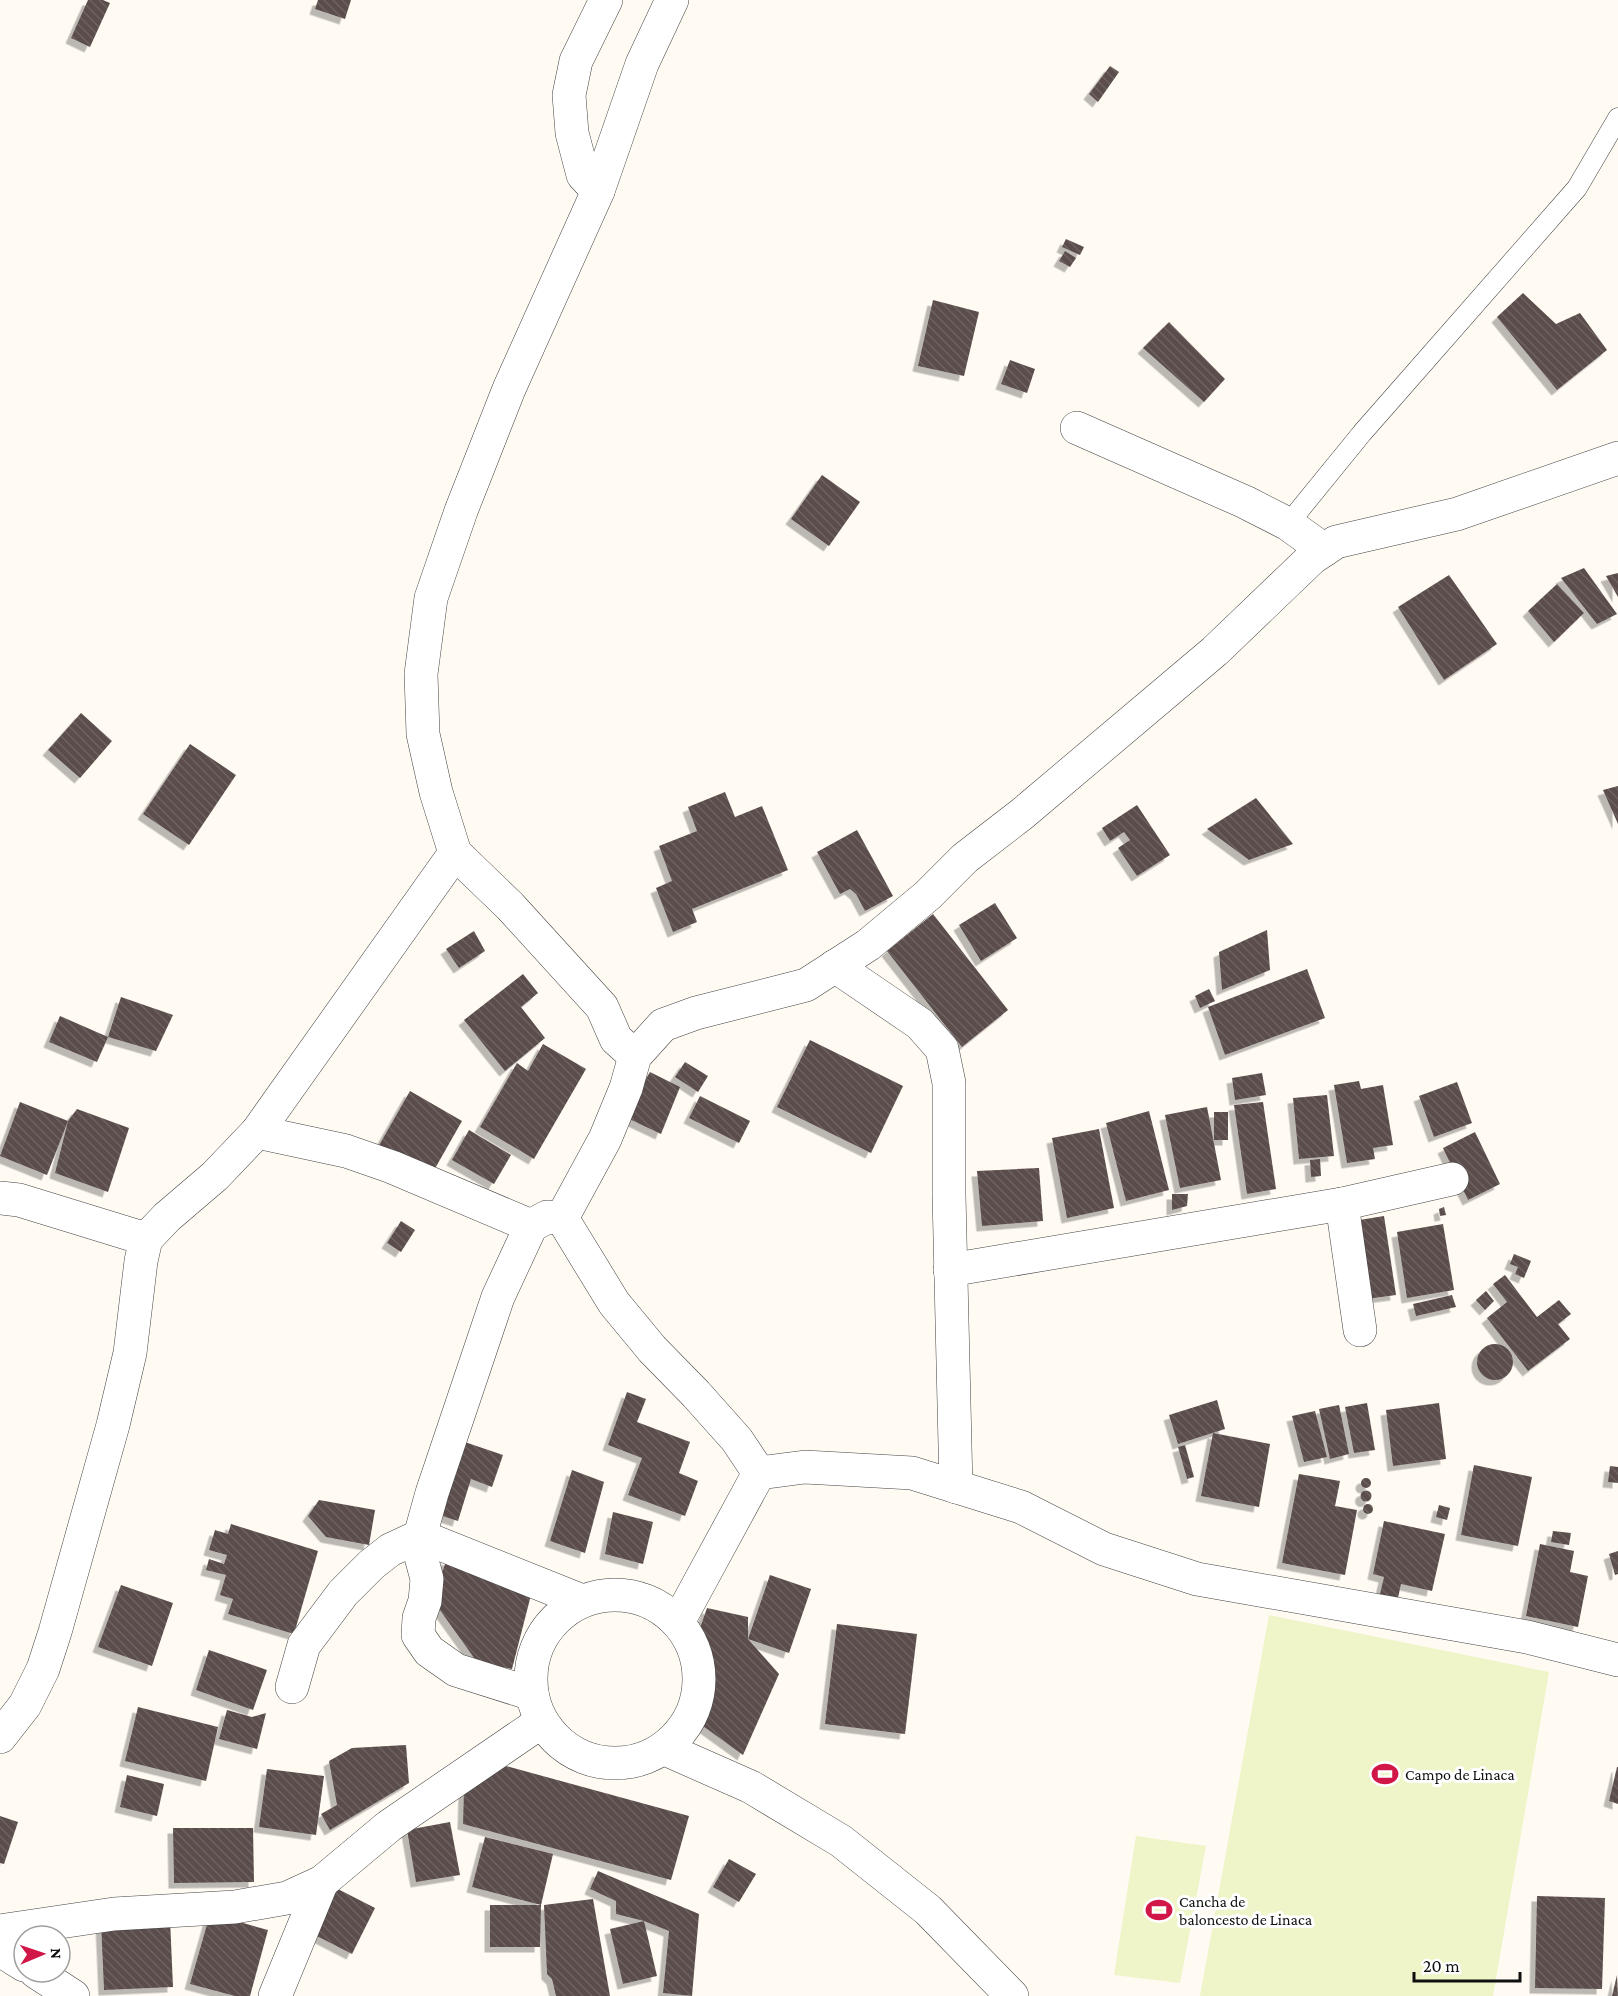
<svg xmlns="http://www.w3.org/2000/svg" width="1618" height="1996" font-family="'Crimson Pro',serif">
	<defs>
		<pattern id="building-back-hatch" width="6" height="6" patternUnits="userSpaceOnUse" patternTransform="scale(1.5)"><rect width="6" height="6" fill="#5a4d4b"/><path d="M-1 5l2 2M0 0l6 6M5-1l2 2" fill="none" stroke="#6d6261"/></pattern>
		<filter id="shadow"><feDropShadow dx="-5.5" dy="5.5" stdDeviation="0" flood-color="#0004"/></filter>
	</defs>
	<rect width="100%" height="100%" fill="#fffaf2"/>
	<!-- pitch -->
	<g fill="#eff5c9">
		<polygon points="1269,1615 1549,1672 1493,1996 1200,1996"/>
		<polygon points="1136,1836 1206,1846 1180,1983 1114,1975"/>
	</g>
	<!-- building -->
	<g fill="url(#building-back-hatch)" filter="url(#shadow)">
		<polygon points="88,0 103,0 110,3 90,47 71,38"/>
		<polygon points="318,0 351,0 345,19 315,9"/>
		<polygon points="1110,66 1119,72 1098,102 1089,94"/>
		<polygon points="1066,239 1084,247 1080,255 1062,247"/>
		<polygon points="1065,251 1076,258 1070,267 1059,261"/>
		<polygon points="1523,293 1556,324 1580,313 1607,350 1557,390 1497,317"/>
		<polygon points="933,300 979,312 964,376 918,366"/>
		<polygon points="1169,322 1225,379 1204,402 1143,348"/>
		<polygon points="1010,360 1035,369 1027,393 1001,384"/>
		<polygon points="822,475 860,502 829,546 791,519"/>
		<polygon points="1584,568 1617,614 1597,624 1561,578"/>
		<polygon points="1618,573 1618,597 1606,576"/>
		<polygon points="1449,575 1497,644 1444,680 1398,607"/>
		<polygon points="1557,584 1584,613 1554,642 1528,611"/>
		<polygon points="81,713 112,741 80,778 48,750"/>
		<polygon points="190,744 236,775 189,845 143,814"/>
		<polygon points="1618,786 1618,824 1603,790"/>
		<polygon points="725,792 735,817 762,806 788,870 692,909 697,922 673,932 656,888 672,881 659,846 697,831 688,807"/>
		<polygon points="1256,798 1293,844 1249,860 1207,829"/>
		<polygon points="1137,805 1170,855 1137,876 1118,848 1130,840 1124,832 1110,841 1102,828"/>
		<polygon points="857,830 893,896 865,911 856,894 850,889 840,894 817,852"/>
		<polygon points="995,903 1017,938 981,961 959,925"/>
		<polygon points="933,914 1008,1010 962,1047 887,951"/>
		<polygon points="1267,930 1270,970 1222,990 1219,952"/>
		<polygon points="474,931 485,951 459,968 446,949"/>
		<polygon points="1307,969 1325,1018 1225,1055 1208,1007"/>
		<polygon points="523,974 538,993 521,1007 545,1038 505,1071 464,1020"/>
		<polygon points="1209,989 1215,1001 1200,1008 1195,996"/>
		<polygon points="121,997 173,1015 156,1051 108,1037"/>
		<polygon points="60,1016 108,1037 97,1062 49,1042"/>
		<polygon points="810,1040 903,1086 871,1153 777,1107"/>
		<polygon points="543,1044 586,1069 534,1159 480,1127 517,1063 528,1071"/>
		<polygon points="685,1062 708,1076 698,1092 675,1077"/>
		<polygon points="650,1072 680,1087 661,1134 623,1116"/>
		<polygon points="1262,1073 1266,1095 1235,1100 1232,1078"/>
		<polygon points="1359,1081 1361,1089 1383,1085 1393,1145 1373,1148 1375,1159 1347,1163 1334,1085"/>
		<polygon points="1457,1082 1472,1123 1434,1137 1419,1096"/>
		<polygon points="410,1091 462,1121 429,1179 377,1149"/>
		<polygon points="1327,1095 1334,1156 1299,1159 1293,1098"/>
		<polygon points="700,1096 750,1121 739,1143 689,1118"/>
		<polygon points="20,1102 68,1121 47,1175 0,1156"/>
		<polygon points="1263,1102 1276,1189 1247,1194 1234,1105"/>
		<polygon points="1207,1107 1221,1180 1180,1188 1165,1115"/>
		<polygon points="77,1109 129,1128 108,1192 55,1173 68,1121"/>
		<polygon points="1149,1111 1169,1190 1126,1201 1106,1123"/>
		<rect x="1214" y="1112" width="14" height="28"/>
		<polygon points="1099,1129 1114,1208 1067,1218 1052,1138"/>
		<polygon points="469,1130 511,1155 494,1184 452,1160"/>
		<polygon points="1475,1132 1500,1184 1468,1200 1443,1148"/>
		<polygon points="1320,1159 1321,1176 1311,1177 1310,1160"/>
		<polygon points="1039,1168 1043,1221 982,1226 977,1171"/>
		<polygon points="1172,1194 1188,1194 1187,1206 1172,1210"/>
		<polygon points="1444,1207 1446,1215 1440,1216 1439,1209"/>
		<polygon points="1384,1216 1396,1295 1359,1300 1347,1222"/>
		<polygon points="401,1221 415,1230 401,1252 387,1243"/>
		<polygon points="1443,1224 1454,1290 1407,1298 1397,1232"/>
		<polygon points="1514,1254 1531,1261 1524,1278 1515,1274 1518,1267 1510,1264"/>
		<polygon points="1505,1275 1537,1317 1559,1300 1571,1314 1558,1324 1570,1339 1528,1371 1487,1318 1507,1302 1493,1284"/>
		<polygon points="1486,1291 1494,1301 1485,1310 1476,1300"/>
		<polygon points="1452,1295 1456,1307 1416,1316 1413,1304"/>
		<circle cx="1495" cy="1362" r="18"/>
		<polygon points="627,1392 646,1399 637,1422 690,1442 679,1473 698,1481 685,1516 628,1495 642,1458 608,1445"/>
		<polygon points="1217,1400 1225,1429 1178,1444 1169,1415"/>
		<polygon points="1367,1403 1375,1450 1354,1453 1345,1407"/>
		<polygon points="1439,1403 1446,1459 1393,1466 1386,1410"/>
		<polygon points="1339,1405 1349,1454 1330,1459 1319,1409"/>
		<polygon points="1315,1411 1327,1457 1304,1462 1292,1416"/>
		<polygon points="1213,1433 1270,1444 1259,1507 1201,1496"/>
		<polygon points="453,1438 503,1455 492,1487 471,1479 458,1521 430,1512"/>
		<polygon points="1185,1445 1194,1477 1187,1479 1178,1447"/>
		<polygon points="1474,1465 1532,1477 1518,1546 1461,1535"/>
		<polygon points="1610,1466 1618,1467 1618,1483 1608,1482"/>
		<polygon points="572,1470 604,1482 585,1553 550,1541"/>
		<polygon points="1299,1474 1340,1481 1335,1506 1357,1510 1345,1575 1282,1563"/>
		<circle cx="1366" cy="1483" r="5"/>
		<circle cx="1366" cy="1496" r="5.5"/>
		<polygon points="319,1500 375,1510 369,1545 326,1537 308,1516"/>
		<circle cx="1368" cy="1509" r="5"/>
		<polygon points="1439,1505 1450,1508 1447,1520 1436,1517"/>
		<polygon points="613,1512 653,1522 643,1564 605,1554"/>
		<polygon points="1384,1521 1445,1534 1432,1591 1401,1584 1398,1598 1380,1594 1384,1577 1373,1574"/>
		<polygon points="231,1524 318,1551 294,1634 228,1614 233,1599 220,1595 226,1575 206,1570 209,1559 224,1564 227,1555 209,1550 215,1530 228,1534"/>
		<polygon points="1553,1531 1571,1533 1569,1545 1551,1542"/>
		<polygon points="1540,1544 1574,1551 1570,1572 1588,1576 1578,1627 1526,1616"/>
		<polygon points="1618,1551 1618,1574 1615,1575 1609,1554"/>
		<polygon points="447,1559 531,1595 512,1669 477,1662 432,1599"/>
		<polygon points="770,1575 811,1589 789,1653 748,1639"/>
		<polygon points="121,1585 173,1603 152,1666 98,1647"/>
		<polygon points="707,1608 748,1617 748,1639 779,1674 743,1755 696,1721 709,1698 708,1668 698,1634"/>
		<polygon points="837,1624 917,1634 905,1734 825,1724"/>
		<polygon points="209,1650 267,1670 253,1710 196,1690"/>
		<polygon points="138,1707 218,1727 206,1781 125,1761"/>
		<polygon points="227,1710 252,1717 266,1713 257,1749 219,1739"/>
		<polygon points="406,1745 409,1783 330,1830 321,1814 337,1805 329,1761 352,1748"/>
		<polygon points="495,1763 689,1816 671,1880 463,1824 464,1789"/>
		<polygon points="1617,1767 1618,1767 1618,1804 1609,1801"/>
		<polygon points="267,1769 324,1776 316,1835 259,1827"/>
		<polygon points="127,1775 164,1784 157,1816 120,1807"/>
		<polygon points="0,1816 18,1822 4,1864 0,1863"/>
		<polygon points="450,1822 460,1875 416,1882 407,1830"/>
		<polygon points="173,1828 253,1828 254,1882 174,1883"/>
		<polygon points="485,1837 553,1854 541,1905 472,1887"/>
		<polygon points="729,1859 756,1874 739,1902 713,1887"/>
		<polygon points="598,1871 699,1914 692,1996 663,1993 669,1931 644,1921 616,1914 616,1901 590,1889"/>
		<polygon points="332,1886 375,1908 352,1954 309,1932"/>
		<polygon points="1537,1896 1605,1898 1602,1989 1535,1988"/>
		<polygon points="593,1899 610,1996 556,1996 552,1979 547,1974 544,1905"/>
		<polygon points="490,1905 541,1905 540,1947 490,1947"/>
		<polygon points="210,1914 268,1930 250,1996 235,1996 190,1984"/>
		<polygon points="170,1919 173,1987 104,1990 101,1922"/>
		<polygon points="644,1921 657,1976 623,1984 610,1929"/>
		<polygon points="1617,1975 1618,1996 1612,1996"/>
	</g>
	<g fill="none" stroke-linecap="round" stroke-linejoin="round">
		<!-- service casing -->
		<g stroke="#434343" stroke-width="21">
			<polyline id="service" points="1288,524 1362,433 1577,188 1618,118"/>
		</g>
		<!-- minor casing -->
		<g stroke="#434343" stroke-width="34">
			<g id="minor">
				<polyline points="598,191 583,175 572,133 569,95 576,61 606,0"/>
				<polyline points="1077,428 1245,502 1288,524 1324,550"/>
				<polyline points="835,966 920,1024 942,1049 949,1083 949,1195 956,1487"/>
				<polyline points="635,1056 616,1039 602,1007 510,906 455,853 436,792 423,734 421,674 431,598 461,511 509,389 598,191 642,64 672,0"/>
				<polyline points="257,1132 346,1151 392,1167 531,1226"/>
				<polyline points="0,1198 19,1200 146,1239"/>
				<polyline points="1342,1204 1360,1330"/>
				<polyline points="950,1270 1342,1204 1452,1179"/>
				<polyline points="759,1473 737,1440 696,1394 652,1349 614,1303 562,1218 605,1139 626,1088 635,1056 663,1025 696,1013 806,985 868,945 928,895 965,858 1022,814 1215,651 1312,558 1336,542 1457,514 1618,458"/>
				<circle cx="615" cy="1679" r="84"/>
				<polyline points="678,1622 759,1473 805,1467 912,1473 1021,1507 1104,1549 1197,1579 1527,1637 1618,1660"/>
				<polyline points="292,1687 304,1645 343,1593 371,1565 390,1550 420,1536 580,1600"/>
				<polyline points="532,1694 456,1670 429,1651 418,1635 419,1618 425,1601 427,1579 420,1553 420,1536 432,1493 498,1297 531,1226 547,1217 562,1218"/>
				<polyline points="0,1737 25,1705 43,1669 55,1632 113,1425 130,1353 141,1261 146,1239 167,1217 215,1176 257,1132 455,853"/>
				<polyline points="0,1931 114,1914 235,1907 287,1898 322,1882 389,1826 541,1722"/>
				<polyline points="0,1950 24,1965"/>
				<polyline points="36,1972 73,1996"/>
				<polyline points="275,1996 322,1882"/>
			</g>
		</g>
		<!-- tertiary casing -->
		<g stroke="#434343" stroke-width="34">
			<polyline id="tertiary" points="665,1749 751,1787 841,1841 928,1910 1012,1996"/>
		</g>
		<!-- service -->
		<use href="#service" stroke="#fff" stroke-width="20"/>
		<!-- minor -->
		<use href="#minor" stroke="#fff" stroke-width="33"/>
		<!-- tertiary -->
		<use href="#tertiary" stroke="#fff" stroke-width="33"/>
	</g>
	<!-- icons -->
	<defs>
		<g id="stadium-bare" transform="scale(2.07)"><path d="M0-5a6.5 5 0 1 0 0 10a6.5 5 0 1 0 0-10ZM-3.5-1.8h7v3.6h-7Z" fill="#d01748" stroke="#fff" stroke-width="2.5" paint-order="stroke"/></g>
	</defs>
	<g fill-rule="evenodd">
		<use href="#stadium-bare" x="1385" y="1774"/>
		<use href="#stadium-bare" x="1159" y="1910"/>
	</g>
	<g text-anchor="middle" stroke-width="6" stroke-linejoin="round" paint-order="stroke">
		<!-- poi labels -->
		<g font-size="16" fill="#101010" stroke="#fff" text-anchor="start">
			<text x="1405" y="1780">Campo de Linaca</text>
			<text x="1179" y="1907">Cancha de<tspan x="1179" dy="18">baloncesto de Linaca</tspan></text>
		</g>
	</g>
	<!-- north arrow -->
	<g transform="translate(42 1954) rotate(88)"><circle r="28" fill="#ffffff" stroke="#9f9f9f" stroke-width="1.5"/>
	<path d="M0-4.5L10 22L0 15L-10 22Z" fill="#d01748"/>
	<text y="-9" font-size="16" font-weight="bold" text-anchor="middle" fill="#101010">N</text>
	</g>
	<!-- scale -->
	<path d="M1414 1972v9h106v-9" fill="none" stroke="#101010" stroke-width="3"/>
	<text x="1423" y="1972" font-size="18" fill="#101010" stroke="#ffffff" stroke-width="4.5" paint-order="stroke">20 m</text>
</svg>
